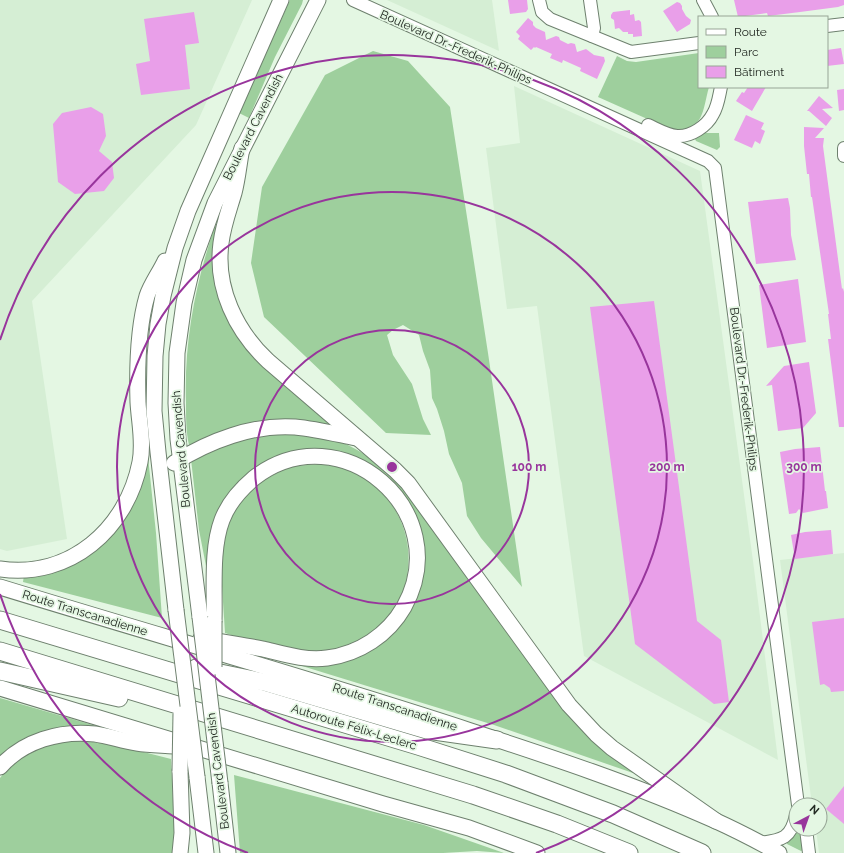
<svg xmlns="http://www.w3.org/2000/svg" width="844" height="853" font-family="Raleway,sans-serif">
	<rect width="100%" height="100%" fill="#e4f7e3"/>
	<!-- built -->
	<g fill="#d5eed4">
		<polygon points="0,0 252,0 196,125 32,301 67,539 7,551 0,549"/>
		<polygon points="387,0 492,0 499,51"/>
		<polygon points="514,86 700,171 753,561 778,760 584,656 537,306 507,309 486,148 520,143"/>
		<polygon points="844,553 844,853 819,853 816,829 820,829 820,805 812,805 780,560"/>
	</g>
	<!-- green -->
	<g fill="#9ecf9d">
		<polygon points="290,0 303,0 302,4 275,57 249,118 239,113"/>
		<polygon points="373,51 408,61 450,107 488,353 522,587 481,538 467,516 462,483 449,454 444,431 437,409 432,398 430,370 423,351 419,335 403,325 393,330 387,335 393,355 412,384 423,419 431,435 386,433 264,317 251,263 262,187 325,75"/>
		<path d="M699,53V87H709C702,112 705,130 672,130L598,97L617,56L627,61L636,62Z"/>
		<polygon points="701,133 719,133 720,147 717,150 696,141 694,137"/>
		<path d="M215,226L218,227L228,316L332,424L329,426L189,445C186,432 186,417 186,403C184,342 195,284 215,226Z"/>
		<path d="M292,432C308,435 325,437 341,442C361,450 378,463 395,477L500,619L634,770L633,773L494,725L302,666L303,663L322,664L405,614L415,522L343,455L250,475L209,567L206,566L199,530L191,459L240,439Z"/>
		<polygon points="147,447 156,533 162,618 23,582 24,575 99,545"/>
		<path d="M318,464C430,472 442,628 332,651C303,657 253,642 225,633L221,571L222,549L228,521L240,502L256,485L282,470L296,466Z"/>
		<polygon points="0,698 96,726 95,730 0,760"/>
		<path d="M68,740C104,741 137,750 171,759L175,841L174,853H0V778C21,752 38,748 68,740Z"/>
		<polygon points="234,775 424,825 504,853 477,851 443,853 240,853"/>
		<polygon points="797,829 801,829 803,850 801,851 787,844 786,842"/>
	</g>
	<!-- building -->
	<g fill="#e99fe9">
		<polygon points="508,0 527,0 528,9 526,12 510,14"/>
		<polygon points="734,0 844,0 844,5 838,7 800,12 768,16 767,13 738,17"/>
		<polygon points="677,2 680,3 682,6 682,9 686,16 691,20 690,24 677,32 663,11"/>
		<polygon points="630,10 630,15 634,14 635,21 639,20 641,22 642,36 633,37 633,34 628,34 628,32 623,32 619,28 615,29 614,20 611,18 611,15 613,12"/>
		<polygon points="194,12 199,43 185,45 190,89 141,95 136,64 150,61 144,19"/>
		<polygon points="528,18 533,22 533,25 536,28 545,32 546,40 556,36 559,37 560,40 568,44 571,43 575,44 577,52 586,49 594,55 604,57 605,61 597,79 580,71 581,68 563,60 562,63 555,60 550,58 552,54 536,47 535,48 534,47 531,50 518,39 520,36 516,32"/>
		<polygon points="841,48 844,64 827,66 827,50"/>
		<polygon points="748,87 766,87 752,111 736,101 742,92 744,93"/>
		<polygon points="844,89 844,110 839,111 837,90"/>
		<polygon points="819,96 833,108 822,109 832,118 826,126 809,111 807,111"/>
		<polygon points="91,107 103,114 106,136 99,151 112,162 114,178 104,191 75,194 58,182 53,124 62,113"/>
		<polygon points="746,115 764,123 761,129 765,131 760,144 755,141 752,148 734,140"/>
		<polygon points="804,127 824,128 815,138 824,138 823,146 842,289 843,288 844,292 844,427 839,427 833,378 828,339 831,339 828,314 829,314 812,197 811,197 809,174 807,174 804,146"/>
		<polygon points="788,198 790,208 791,235 796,260 756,264 748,202"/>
		<polygon points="798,279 806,342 767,348 759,285"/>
		<polygon points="654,301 697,621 721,640 729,702 714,704 635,644 590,307"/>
		<polygon points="809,362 816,413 803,428 778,431 772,385 766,386 784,366"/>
		<polygon points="820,447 825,491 826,491 828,508 803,513 799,509 796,513 789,514 780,452 795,449"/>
		<polygon points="831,530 833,554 795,559 791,535 805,532"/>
		<polygon points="844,618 844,691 831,692 830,688 824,684 820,685 812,622"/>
		<polygon points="844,786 844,824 826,809"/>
	</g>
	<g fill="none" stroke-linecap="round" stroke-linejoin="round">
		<!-- minor casing -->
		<g stroke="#6e806e" stroke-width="14">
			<g id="minor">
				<polyline points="353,0 708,161 715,168 798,805"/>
				<polyline points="539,0 542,12 550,19 631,52 699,43"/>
				<polyline points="590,0 594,28 592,36"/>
				<polyline points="703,0 712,17"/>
				<polyline points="827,26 844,24"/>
				<path d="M648,125C657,129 667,135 677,136C691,137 707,126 713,114C718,106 719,96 721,87"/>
				<polyline points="844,148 844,156"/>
				<polyline points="806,829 809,853"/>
				<path d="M760,843C783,840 791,838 796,815"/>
			</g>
		</g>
		<!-- major casing -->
		<g stroke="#6e806e" stroke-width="17">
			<g id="major">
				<path d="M242,148C239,163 238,178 234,193C229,210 223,226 221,243C215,288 236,331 268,361L395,470L408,483L569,705L596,734L612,748L716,821"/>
				<path d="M174,463C209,441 253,424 295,427C316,429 336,434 356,438"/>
				<path d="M0,569C70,579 127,529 140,462C144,442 139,422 138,402C137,370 138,327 147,296C151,284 160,272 165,261"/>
				<path d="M0,587C156,635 313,679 468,730C551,757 636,785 716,821C738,831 759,842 779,853"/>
				<polyline points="176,610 158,452 154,411 155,356 158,324 163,296 175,248 188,211 281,0"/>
				<polyline points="200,617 178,439 176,403 177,353 184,303 194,260 215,203 318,0"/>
				<path d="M201,638C221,642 242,645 263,649C284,654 305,661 327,658C359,654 388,635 404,607C457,512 341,411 254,478C241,489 228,504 222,520C211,549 215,589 214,621"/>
				<polyline points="0,688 383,804 469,828 537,853"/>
				<path d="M0,767C23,741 60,730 95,734C109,736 123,741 137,743C149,745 161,745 174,746"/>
				<polyline points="180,771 182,833 180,853"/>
				<polyline points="197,777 206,853"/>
				<polyline points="220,783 228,853"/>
			</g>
		</g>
		<!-- highway casing -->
		<g stroke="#6e806e" stroke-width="19">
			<g id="highway">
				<polyline points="0,620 418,746 506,774 613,814 702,853"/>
				<polyline points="0,651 473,795 557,824 629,853"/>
				<polyline points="196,668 268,683 427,730 497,740"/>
				<polyline points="0,671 119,698"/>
			</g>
		</g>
		<!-- minor -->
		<use href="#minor" stroke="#fff" stroke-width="12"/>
		<!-- major -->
		<use href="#major" stroke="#fff" stroke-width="15"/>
		<!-- highway -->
		<use href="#highway" stroke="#fff" stroke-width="17"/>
		<!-- major-bridge casing -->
		<g stroke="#6e806e" stroke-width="17" stroke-linecap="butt">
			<g id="major-bridge">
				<polyline points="176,610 197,777"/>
				<polyline points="200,617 220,783"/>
				<polyline points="214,667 214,621"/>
				<polyline points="180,771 181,714"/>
			</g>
		</g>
		<!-- major-bridge -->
		<use href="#major-bridge" stroke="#fff" stroke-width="15"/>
	</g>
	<!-- distance rings -->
	<g fill="none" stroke="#98359c" stroke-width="2">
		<circle cx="392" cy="467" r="137"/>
		<circle cx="392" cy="467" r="275"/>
		<path d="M248 853A412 412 0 0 1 0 594M0 340A412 412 0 1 1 536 853"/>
	</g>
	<g text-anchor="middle" stroke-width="3.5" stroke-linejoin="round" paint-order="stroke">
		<!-- street labels -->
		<g font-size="12" fill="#232a23" stroke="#e4f7e3">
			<text transform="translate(456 47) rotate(24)" y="4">Boulevard Dr.-Frederik-Philips</text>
			<text transform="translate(253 127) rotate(-63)" y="4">Boulevard Cavendish</text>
			<text transform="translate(744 389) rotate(83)" y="4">Boulevard Dr.-Frederik-Philips</text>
			<text transform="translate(181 449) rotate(-95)" y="4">Boulevard Cavendish</text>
			<text transform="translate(85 613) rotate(17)" y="4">Route Transcanadienne</text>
			<text transform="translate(395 707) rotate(18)" y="4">Route Transcanadienne</text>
			<text transform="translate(354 727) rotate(17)" y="4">Autoroute Félix-Leclerc</text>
			<text transform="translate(218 771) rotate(-97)" y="4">Boulevard Cavendish</text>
		</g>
	</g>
	<circle cx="392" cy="467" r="6" fill="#98359c" stroke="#e4f7e3" stroke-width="2"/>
	<g font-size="12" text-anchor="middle" font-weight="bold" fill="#98359c" stroke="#e4f7e3" stroke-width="3.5" stroke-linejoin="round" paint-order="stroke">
		<text x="529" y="471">100 m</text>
		<text x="667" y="471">200 m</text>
		<text x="804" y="471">300 m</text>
	</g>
	<!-- legend -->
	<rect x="698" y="16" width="130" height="72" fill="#e4f7e3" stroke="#97a596"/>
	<rect x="706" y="29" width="20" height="6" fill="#ffffff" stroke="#97a596"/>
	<text x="734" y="36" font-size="12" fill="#232a23">Route</text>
	<rect x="706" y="46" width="20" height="12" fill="#9ecf9d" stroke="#97a596"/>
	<text x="734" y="56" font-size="12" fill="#232a23">Parc</text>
	<rect x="706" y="66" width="20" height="12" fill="#e99fe9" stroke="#97a596"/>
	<text x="734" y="76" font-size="12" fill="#232a23">Bâtiment</text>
	<!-- north arrow -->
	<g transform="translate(808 817) rotate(41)"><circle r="19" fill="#e4f7e3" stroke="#97a596"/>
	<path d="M0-3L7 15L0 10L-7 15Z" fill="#98359c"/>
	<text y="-6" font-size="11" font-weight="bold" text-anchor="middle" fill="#232a23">N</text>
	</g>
</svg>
